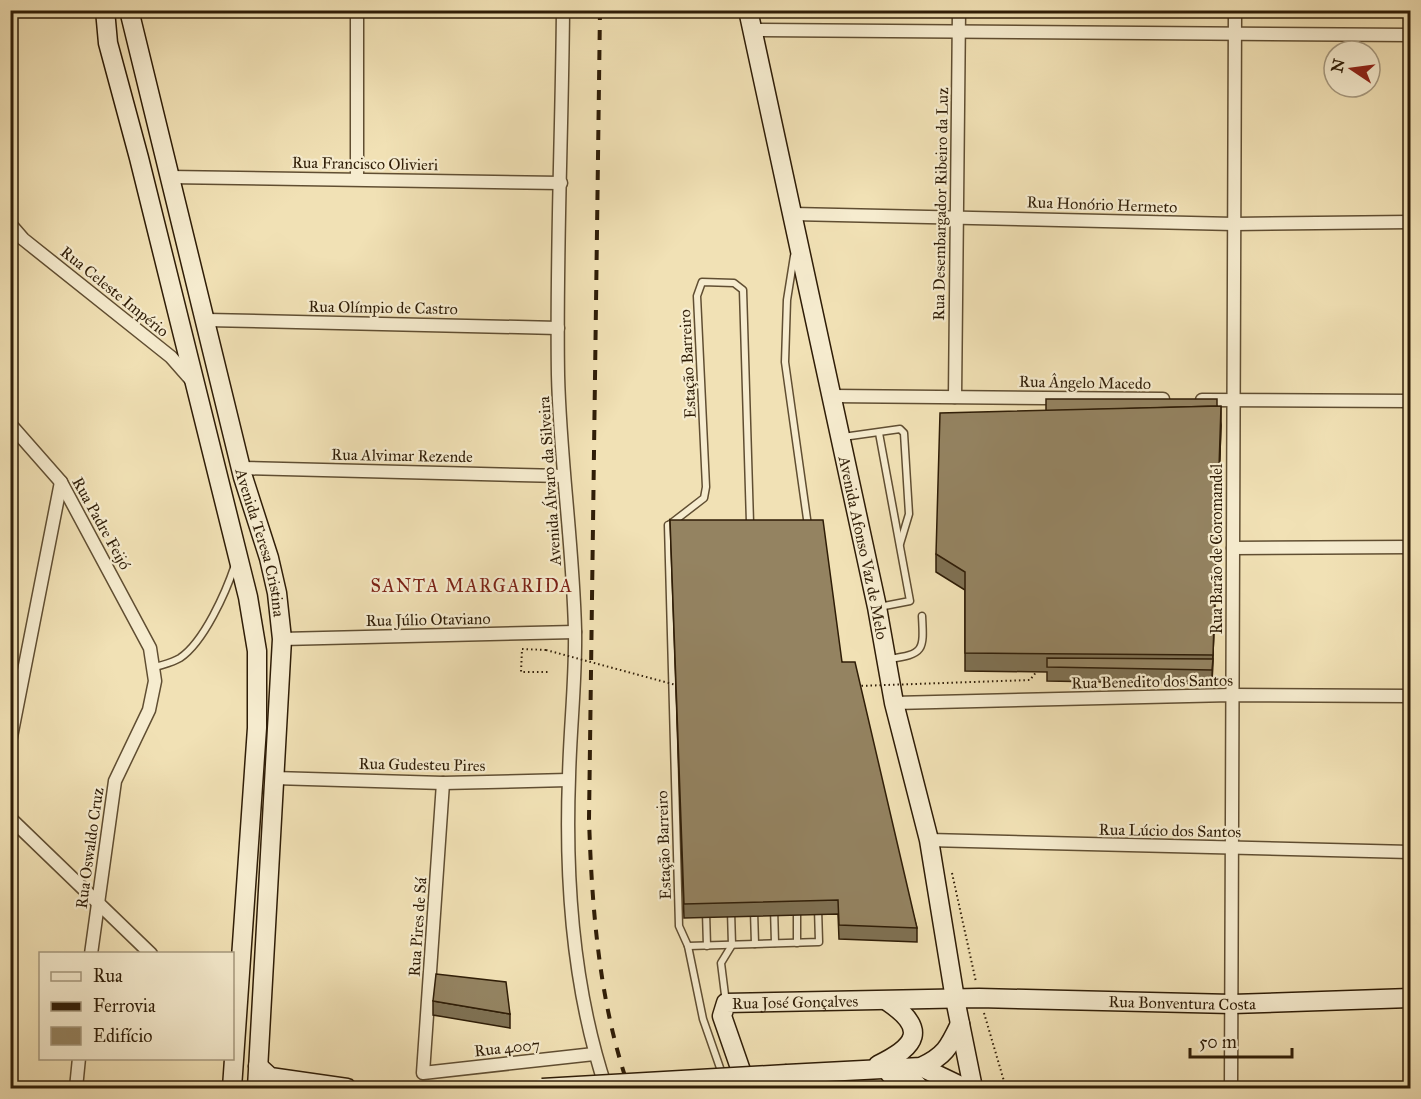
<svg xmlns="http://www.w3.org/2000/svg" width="1421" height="1099" font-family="'IM FELL Great Primer',serif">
	<rect width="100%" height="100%" fill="#f1e1b5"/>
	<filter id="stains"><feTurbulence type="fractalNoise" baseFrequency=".00333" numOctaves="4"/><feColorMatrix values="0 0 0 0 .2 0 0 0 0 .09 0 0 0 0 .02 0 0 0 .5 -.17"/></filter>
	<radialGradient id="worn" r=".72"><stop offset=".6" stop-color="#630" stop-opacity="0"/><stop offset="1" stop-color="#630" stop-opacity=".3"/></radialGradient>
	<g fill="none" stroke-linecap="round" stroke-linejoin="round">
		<!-- lane casing -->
		<g stroke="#604e32" stroke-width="9">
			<g id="lane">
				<polyline points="794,256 787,300 785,362 808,526"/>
				<polyline points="843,437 900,429 904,433 909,514 900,544"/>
				<polyline points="668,525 679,926 688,946 703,1019 727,1088"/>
				<polyline points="669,525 704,498 706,487 697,296 702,282 734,283 743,290 750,523"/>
				<polyline points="879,607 910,601 879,433"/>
				<path d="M889,659C924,654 924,651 922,616"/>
				<path d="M153,668C161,665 172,663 180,658C204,642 226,592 235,565"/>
				<polyline points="774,908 775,943"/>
				<polyline points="797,909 797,943"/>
				<polyline points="754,911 755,944"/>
				<polyline points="706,912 707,946"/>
				<polyline points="688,946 819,942 818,908"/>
				<polyline points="726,1003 721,963 732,945 731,911"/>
			</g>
		</g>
		<!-- street casing -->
		<g stroke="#604e32" stroke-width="15">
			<g id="street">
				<path d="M563,10C562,132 556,254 558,375C560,460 573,545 575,630C576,679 570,728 569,777C565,882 573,989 606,1088"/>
				<polyline points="753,30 1410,35"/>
				<polyline points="169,177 561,183"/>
				<polyline points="357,179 357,10"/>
				<polyline points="793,214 1234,224 1410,222"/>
				<polyline points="10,224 23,239 171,357 193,382"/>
				<polyline points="207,320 558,328"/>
				<polyline points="832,396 1163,399"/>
				<polyline points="955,397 959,10"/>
				<polyline points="1202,400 1410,401"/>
				<polyline points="10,424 61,482 150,648 155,681 149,710 115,781 91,954"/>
				<polyline points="241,468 562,476"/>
				<polyline points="1233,548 1410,547"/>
				<polyline points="282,639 575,632"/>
				<polyline points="894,703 1231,695 1410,696"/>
				<polyline points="10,742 61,482"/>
				<polyline points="274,778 443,783 568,780"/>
				<polyline points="443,783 423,1073 594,1054"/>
				<polyline points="10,818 151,954"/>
				<polyline points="929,840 1410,852"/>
				<polyline points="76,1088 79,1058"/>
				<polyline points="1231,1088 1235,10"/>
			</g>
		</g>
		<!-- secondary casing -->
		<g stroke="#2f1d07" stroke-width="21">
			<g id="secondary">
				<polyline points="105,10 108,43 139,158 248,597 257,651 257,728 232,1088"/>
				<path id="s1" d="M129,10L243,477L269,558L277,593L282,639L257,1088"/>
				<path id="s2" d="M748,10L877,607L894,703L929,840L955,999L973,1088"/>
				<path d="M878,1065C917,1046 928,1029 887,1001"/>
				<polyline points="258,1066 270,1077 347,1088"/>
				<polyline points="921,1067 965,1088"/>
				<path d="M787,1074L921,1067C945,1056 949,1047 960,1024"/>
				<polyline points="890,1074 911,1079 920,1088"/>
				<path id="s3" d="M747,1088L722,1016L726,1003L979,998L1232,1004L1410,998"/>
			</g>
		</g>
		<!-- path -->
		<g stroke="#2f1d07" stroke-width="2" stroke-dasharray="1.5 3" stroke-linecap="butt">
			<polyline points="546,650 522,649 521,672 549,672"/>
			<polyline points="952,873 976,982"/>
			<polyline points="984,1013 1006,1088"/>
		</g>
		<!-- lane -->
		<use href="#lane" stroke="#f6eccf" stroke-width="6"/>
		<!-- street -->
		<use href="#street" stroke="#f6eccf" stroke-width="12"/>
		<!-- secondary -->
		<use href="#secondary" stroke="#f6eccf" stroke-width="18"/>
		<!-- rail -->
		<path stroke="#2f1d07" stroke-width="4" stroke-dasharray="10 10" stroke-linecap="butt" d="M600,10L589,819C592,910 599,1002 629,1088"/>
		<!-- secondary-bridge casing -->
		<g stroke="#2f1d07" stroke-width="21" stroke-linecap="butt">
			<polyline id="secondary-bridge" points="542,1088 787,1074"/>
		</g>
		<!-- path-bridge -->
		<g stroke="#2f1d07" stroke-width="2" stroke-dasharray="1.5 3" stroke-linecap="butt">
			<polyline points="546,650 676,685"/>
			<polyline points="857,686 1030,680 1037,671"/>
		</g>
		<!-- secondary-bridge -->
		<use href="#secondary-bridge" stroke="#f6eccf" stroke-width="18"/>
	</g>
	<!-- wall -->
	<g fill="#7f7153" stroke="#2f1d07" stroke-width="1.5">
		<polygon points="1217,406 1221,425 1212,684 1047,681 1047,672 965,671 965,590 936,572 936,554"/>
		<polygon points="670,520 842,662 917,928 917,942 839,939 838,914 684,918"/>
		<polygon points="433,1001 510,1014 510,1028 433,1015"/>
	</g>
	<!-- shaded-wall -->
	<polygon fill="#685c44" stroke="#2f1d07" stroke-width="1.5" points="1221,406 1221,425 1212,684 1213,655"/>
	<!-- building -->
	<g fill="#948361" stroke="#2f1d07" stroke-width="1.5">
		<polygon points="1046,399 1217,399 1217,406 1046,411"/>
		<polygon points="1221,406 1213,655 965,653 965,572 936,554 940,413"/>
		<polygon points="670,520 823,520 842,662 855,662 917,928 839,925 838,900 684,904"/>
		<polygon points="1047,658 1213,659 1212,670 1047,667"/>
		<polygon points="436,974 506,982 510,1014 433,1001"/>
	</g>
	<g text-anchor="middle" stroke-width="4.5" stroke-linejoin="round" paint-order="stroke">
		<!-- street labels -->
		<g font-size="16" fill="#2f1d07" stroke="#f6eccf">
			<text transform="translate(365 163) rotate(1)" y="6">Rua Francisco Olivieri</text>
			<text transform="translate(940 204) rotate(-89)" y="6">Rua Desembargador Ribeiro da Luz</text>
			<text transform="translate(1102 204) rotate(2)" y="6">Rua Honório Hermeto</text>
			<text transform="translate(115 291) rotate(39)" y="6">Rua Celeste Império</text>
			<text transform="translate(383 307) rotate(1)" y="6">Rua Olímpio de Castro</text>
			<text transform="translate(687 364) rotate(-93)" y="6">Estação Barreiro</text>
			<text transform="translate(1085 382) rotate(1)" y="6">Rua Ângelo Macedo</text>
			<text transform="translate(402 455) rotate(1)" y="6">Rua Alvimar Rezende</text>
			<text transform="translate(549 481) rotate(-94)" y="6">Avenida Álvaro da Silveira</text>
			<text transform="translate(102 523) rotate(61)" y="6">Rua Padre Feijó</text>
			<text dy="6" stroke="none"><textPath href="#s1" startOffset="549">Avenida Teresa Cristina</textPath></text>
			<text dy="6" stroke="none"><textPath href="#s2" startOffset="550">Avenida Afonso Vaz de Melo</textPath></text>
			<text transform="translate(1216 549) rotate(-90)" y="6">Rua Barão de Coromandel</text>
			<text transform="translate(428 619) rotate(-1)" y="6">Rua Júlio Otaviano</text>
			<text transform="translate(1152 681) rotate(-1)" y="6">Rua Benedito dos Santos</text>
			<text transform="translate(422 764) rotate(1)" y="6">Rua Gudesteu Pires</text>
			<text transform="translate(1170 830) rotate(1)" y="6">Rua Lúcio dos Santos</text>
			<text transform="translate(663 845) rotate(-92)" y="6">Estação Barreiro</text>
			<text transform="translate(89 848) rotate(-82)" y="6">Rua Oswaldo Cruz</text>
			<text transform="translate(417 927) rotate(-86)" y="6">Rua Pires de Sá</text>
			<text dy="6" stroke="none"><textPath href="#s3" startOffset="546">Rua Bonventura Costa</textPath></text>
			<text dy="6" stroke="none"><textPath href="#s3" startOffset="159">Rua José Gonçalves</textPath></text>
			<text transform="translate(507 1047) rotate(-6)" y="6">Rua 4007</text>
		</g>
		<!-- neighbourhood labels -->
		<g font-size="18" letter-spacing="1.5" fill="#7a1f14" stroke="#f6eccf">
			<text x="472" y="592">SANTA MARGARIDA</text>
		</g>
	</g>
	<!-- margin -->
	<rect width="1421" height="1099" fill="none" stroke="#f1e1b5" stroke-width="36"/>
	<rect x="12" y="12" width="1397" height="1075" fill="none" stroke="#2f1d07" stroke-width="3"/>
	<rect x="18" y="18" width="1385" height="1063" fill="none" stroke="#2f1d07" stroke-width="1.5"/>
	<!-- legend -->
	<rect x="39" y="952" width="195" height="108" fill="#f6eccf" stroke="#a6997f" stroke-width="1.5"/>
	<rect x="51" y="972" width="30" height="9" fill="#f6eccf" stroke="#a6997f" stroke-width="1.5"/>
	<text x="93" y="982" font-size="18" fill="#2f1d07">Rua</text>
	<rect x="51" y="1002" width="30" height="9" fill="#2f1d07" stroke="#a6997f" stroke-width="1.5"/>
	<text x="93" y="1012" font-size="18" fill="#2f1d07">Ferrovia</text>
	<rect x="51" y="1027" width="30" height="18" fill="#948361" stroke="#a6997f" stroke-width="1.5"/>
	<text x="93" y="1042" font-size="18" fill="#2f1d07">Edifício</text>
	<!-- north arrow -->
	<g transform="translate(1352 69) rotate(283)"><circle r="28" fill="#f6eccf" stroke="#a6997f" stroke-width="1.5"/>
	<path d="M0-4.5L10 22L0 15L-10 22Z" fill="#8f2418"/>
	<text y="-9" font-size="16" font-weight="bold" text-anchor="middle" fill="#2f1d07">N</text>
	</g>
	<!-- scale -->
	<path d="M1190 1048v9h102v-9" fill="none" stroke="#2f1d07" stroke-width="3"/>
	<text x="1199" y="1048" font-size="18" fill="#2f1d07" stroke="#f6eccf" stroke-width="4.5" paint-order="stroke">50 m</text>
	<rect width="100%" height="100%" filter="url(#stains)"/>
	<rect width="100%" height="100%" fill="url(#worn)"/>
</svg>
